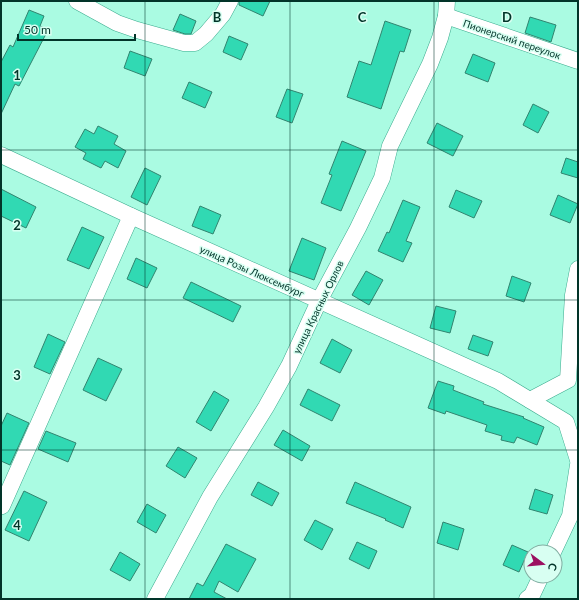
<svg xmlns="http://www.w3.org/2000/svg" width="579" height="600" font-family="Lato,sans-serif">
	<rect width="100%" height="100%" fill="#aafbe2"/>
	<!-- building -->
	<g fill="#31d9b3" stroke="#31846f">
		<polygon points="239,1 270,1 263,16 239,5"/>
		<polygon points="29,10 44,16 40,26 48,30 19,86 15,84 1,114 1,62 10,45 13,47"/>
		<polygon points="180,14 196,21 191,34 185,34 173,30"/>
		<polygon points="530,17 556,25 551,42 525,33"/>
		<polygon points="385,21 411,30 404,52 400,51 381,109 347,97 359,61 371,65"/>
		<polygon points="229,36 248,44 241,60 223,52"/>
		<polygon points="130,51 152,59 145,76 124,68"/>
		<polygon points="473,54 495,63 488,82 465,73"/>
		<polygon points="189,82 212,92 205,108 182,98"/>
		<polygon points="287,89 303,94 292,123 276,117"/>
		<polygon points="533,104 549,112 538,133 523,125"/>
		<polygon points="437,123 463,136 453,156 427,143"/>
		<polygon points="98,126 118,136 114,144 126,151 118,168 105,161 101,168 83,159 86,153 75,147 85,129 94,134"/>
		<polygon points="342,141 366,151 341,211 321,203 332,175 329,174"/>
		<polygon points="566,158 578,162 578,178 561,173"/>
		<polygon points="145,168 161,176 147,205 131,197"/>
		<polygon points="1,189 36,207 26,228 1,216"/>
		<polygon points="456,190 482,201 474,218 449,207"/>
		<polygon points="558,195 578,204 570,223 550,215"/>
		<polygon points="403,200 420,207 406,241 412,243 403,262 378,251 387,232 389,233"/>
		<polygon points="200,206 221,215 213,234 192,226"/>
		<polygon points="82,227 104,237 89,269 67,260"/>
		<polygon points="302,238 326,248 314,280 289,271"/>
		<polygon points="136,258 157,268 147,288 127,279"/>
		<polygon points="366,271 383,280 369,305 352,295"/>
		<polygon points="512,276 531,283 524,302 506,296"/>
		<polygon points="191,282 241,306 233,322 183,298"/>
		<polygon points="436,306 456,311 450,333 430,328"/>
		<polygon points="48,334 65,342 50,374 34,367"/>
		<polygon points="473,335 493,342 488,356 468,349"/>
		<polygon points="332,339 352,350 340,373 320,363"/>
		<polygon points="98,358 122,369 106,401 83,390"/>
		<polygon points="438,381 454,386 453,390 484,402 483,404 524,417 523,418 544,427 537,445 517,437 514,443 501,440 502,436 485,431 487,425 446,411 445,414 428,408"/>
		<polygon points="308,389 340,405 332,421 300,405"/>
		<polygon points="214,391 229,400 211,431 196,422"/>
		<polygon points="7,413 29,423 10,465 1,461 1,426"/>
		<polygon points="283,430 310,446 302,461 274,445"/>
		<polygon points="46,431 76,443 68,462 38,449"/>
		<polygon points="178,447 197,458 185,478 166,466"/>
		<polygon points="258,482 279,493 272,506 251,495"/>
		<polygon points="355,482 411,507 403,528 385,520 386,519 346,503"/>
		<polygon points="535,489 553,495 547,514 529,509"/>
		<polygon points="24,491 47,502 29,541 5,530"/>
		<polygon points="147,504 166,515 156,533 137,522"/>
		<polygon points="315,520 333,529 322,550 304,540"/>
		<polygon points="443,522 464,529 458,550 437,543"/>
		<polygon points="357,542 377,551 369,569 349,559"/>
		<polygon points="226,544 256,559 238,592 219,581 214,592 227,599 189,599 197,583 203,586"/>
		<polygon points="512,545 528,552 519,572 503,565"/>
		<polygon points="120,552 140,564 130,581 110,570"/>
	</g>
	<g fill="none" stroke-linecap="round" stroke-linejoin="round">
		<!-- minor casing -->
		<g stroke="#3bab8e" stroke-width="17">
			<g id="minor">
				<polyline points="77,1 117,23 137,30 184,43 195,43 206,34 223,14 230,1"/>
				<polyline points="446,16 578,61"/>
				<polyline points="1,155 131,216 498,381 566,422 578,460"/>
				<polyline points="530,400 568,380 573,295 578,269"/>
				<polyline points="2,506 131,216"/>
				<polyline points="553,552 570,516 578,465"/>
				<polyline points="155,599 210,497 266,407 289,366 319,301 358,228 382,178 390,146 430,64 440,38 446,16 447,1"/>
				<polyline points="527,599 532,595 541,576"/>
			</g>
		</g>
		<!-- minor -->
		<use href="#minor" stroke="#fff" stroke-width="16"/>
	</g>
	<!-- grid -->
	<path fill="none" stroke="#023429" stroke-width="1" stroke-opacity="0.55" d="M145,1V599M290,1V599M434,1V599M1,150H578M1,300H578M1,450H578"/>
	<g text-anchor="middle" stroke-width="3" stroke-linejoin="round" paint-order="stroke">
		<!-- street labels -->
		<g font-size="10" fill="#023429" stroke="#d8fff2">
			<text transform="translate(512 39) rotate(19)" y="4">Пионерский переулок</text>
			<text transform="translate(252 271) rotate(24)" y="4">улица Розы Люксембург</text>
			<text transform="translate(318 307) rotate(-64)" y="4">улица Красных Орлов</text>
		</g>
	</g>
	<g font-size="13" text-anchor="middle" font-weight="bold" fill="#023429" stroke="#d8fff2" stroke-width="3" stroke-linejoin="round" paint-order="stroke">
		<text x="217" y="22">B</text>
		<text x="362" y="22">C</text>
		<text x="507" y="22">D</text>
		<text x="17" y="80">1</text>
		<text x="17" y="230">2</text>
		<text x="17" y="380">3</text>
		<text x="17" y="530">4</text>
	</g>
	<!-- border -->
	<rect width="579" height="600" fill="none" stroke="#023429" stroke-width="4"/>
	<!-- north arrow -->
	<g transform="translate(543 564) rotate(106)"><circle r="19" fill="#d8fff2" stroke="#82aea2"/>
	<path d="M0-3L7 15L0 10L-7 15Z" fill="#9b1060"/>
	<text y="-6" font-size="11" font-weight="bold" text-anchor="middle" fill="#023429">С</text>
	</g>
	<!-- scale -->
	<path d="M18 34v6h117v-6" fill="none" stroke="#023429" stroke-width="2"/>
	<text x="24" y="34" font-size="12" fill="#023429" stroke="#d8fff2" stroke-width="3" paint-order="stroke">50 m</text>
</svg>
